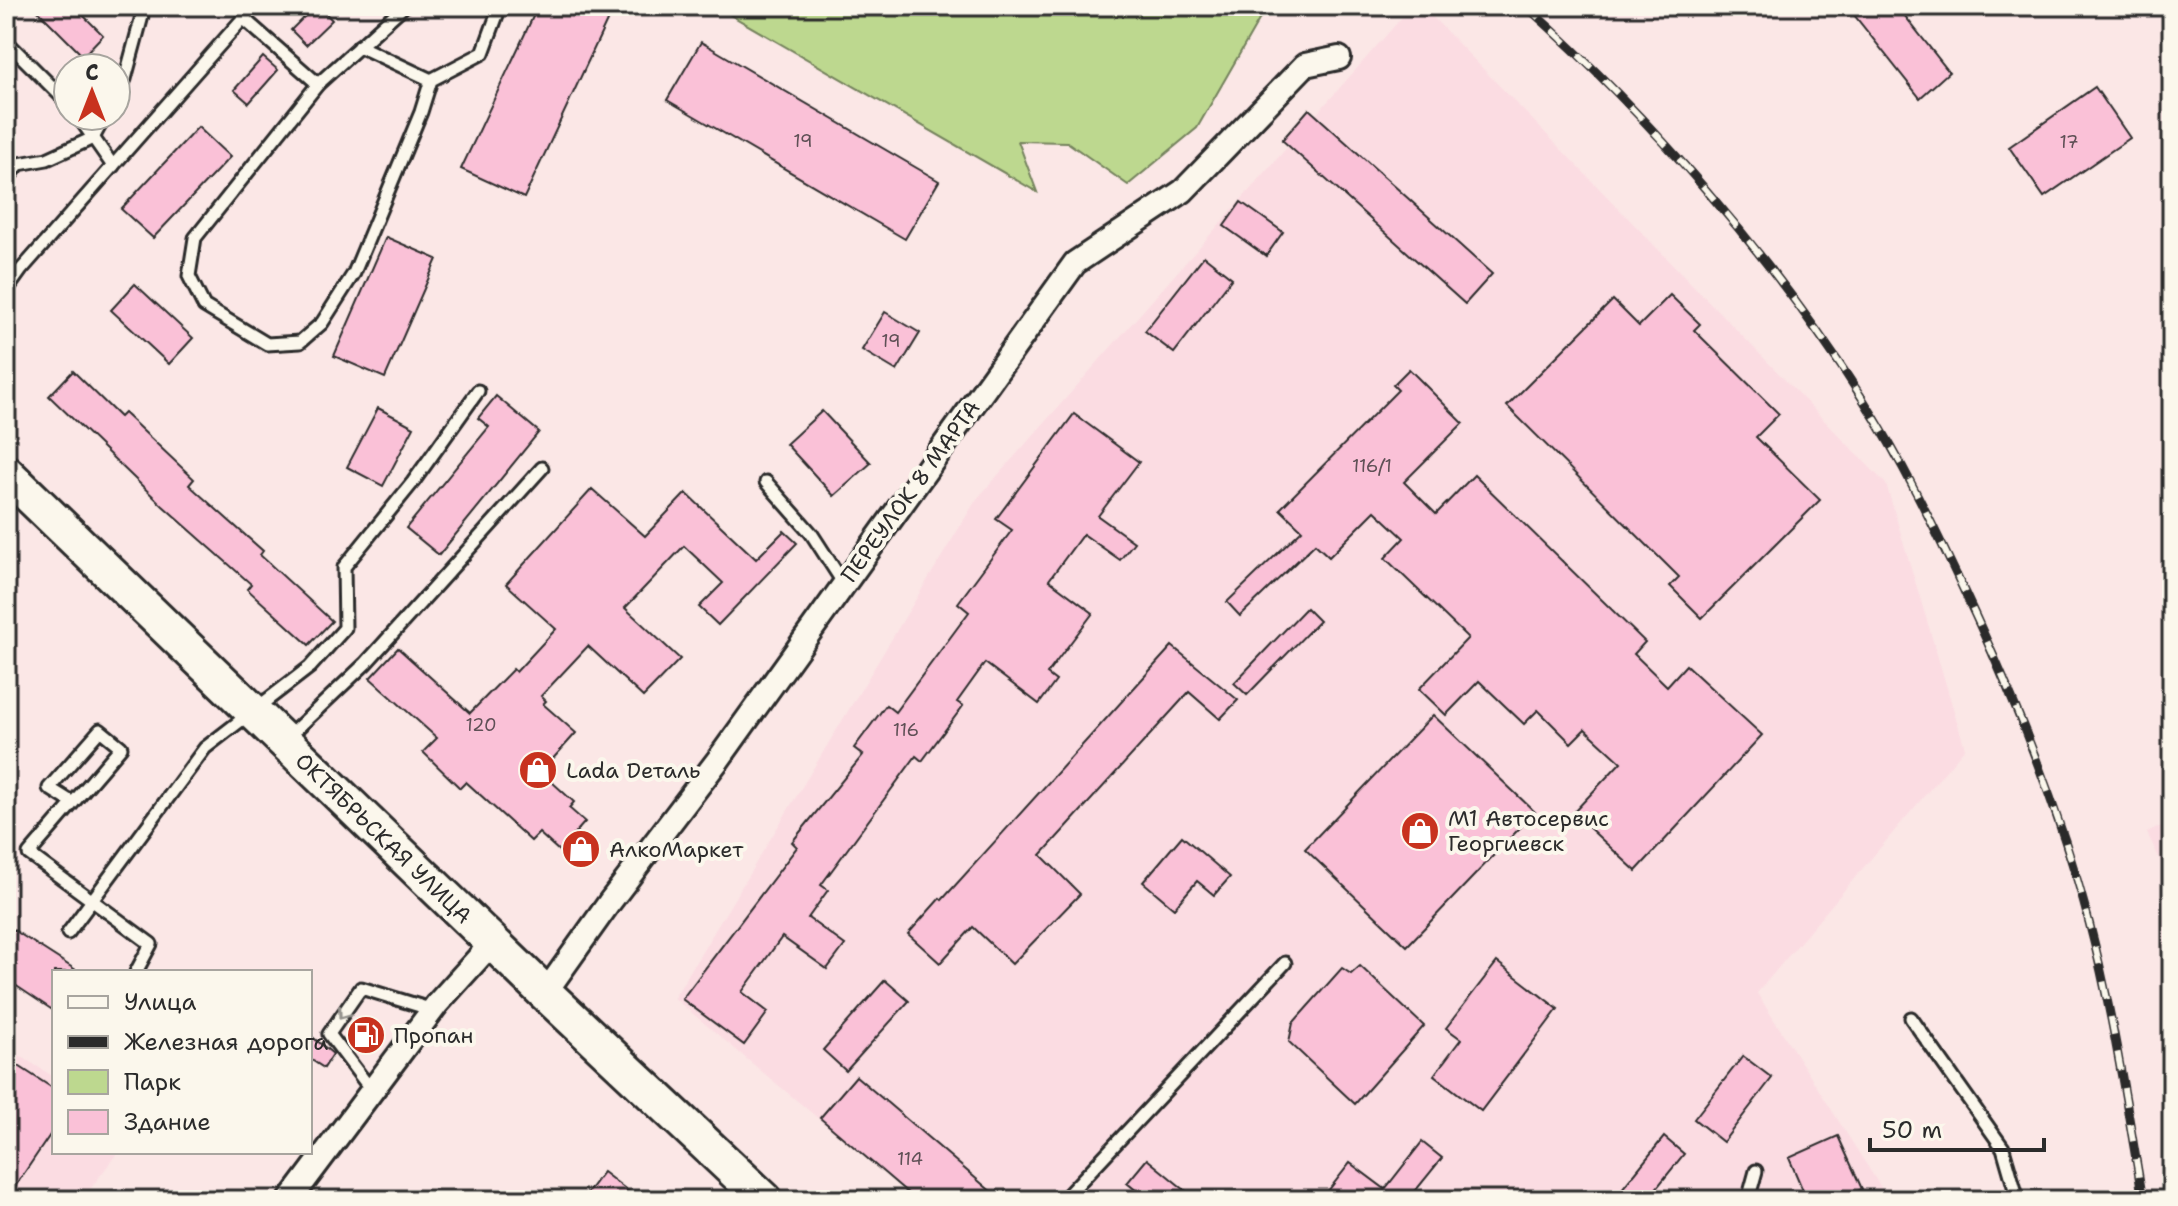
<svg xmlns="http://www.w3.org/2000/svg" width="2178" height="1206" font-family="'Shantell Sans',sans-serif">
	<rect width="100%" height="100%" fill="#fbe7e6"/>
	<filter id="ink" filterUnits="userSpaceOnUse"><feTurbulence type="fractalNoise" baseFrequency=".0125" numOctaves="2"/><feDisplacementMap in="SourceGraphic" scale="16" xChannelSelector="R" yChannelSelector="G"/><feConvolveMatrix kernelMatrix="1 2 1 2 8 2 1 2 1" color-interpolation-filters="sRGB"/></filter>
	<g filter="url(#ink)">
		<!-- built -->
		<g fill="#fbdce2">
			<polygon points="1412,6 1422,6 1886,484 1965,748 1757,993 1889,1200 916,1200 674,998 976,500"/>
			<polygon points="2172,821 2172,884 2147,833"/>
			<polygon points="6,1047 54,1077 54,1152 118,1152 82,1200 6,1200"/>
		</g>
		<!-- green -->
		<polygon fill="#bdd88f" stroke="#74825d" stroke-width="2" points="715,6 1267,6 1197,128 1128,185 1067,142 1018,141 1037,192"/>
		<!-- building -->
		<g fill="#fac1d7" stroke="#2b2b2b" stroke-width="2">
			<polygon points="33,6 74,6 103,35 83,56"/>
			<polygon points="315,6 319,6 332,20 306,45 291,30"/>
			<polygon points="538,6 614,6 524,198 461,169"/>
			<polygon points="1847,6 1897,6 1949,72 1920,98"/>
			<polygon points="701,42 939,181 905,239 667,100"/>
			<polygon points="263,57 278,70 249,103 234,90"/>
			<polygon points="2095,87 2130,138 2044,197 2009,147"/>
			<polygon points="1309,109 1492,274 1465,304 1282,140"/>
			<polygon points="198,127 230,157 153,238 121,209"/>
			<polygon points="1241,202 1283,232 1266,256 1224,226"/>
			<polygon points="386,237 437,259 385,378 334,356"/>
			<polygon points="1204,256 1232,278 1174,353 1145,331"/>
			<polygon points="135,284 193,338 169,364 111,310"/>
			<polygon points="1670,295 1700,324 1694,330 1779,414 1756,437 1820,500 1702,618 1670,586 1679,577 1507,406 1613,300 1639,326"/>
			<polygon points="885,312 920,333 897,371 862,350"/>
			<polygon points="1409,369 1463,423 1404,482 1436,514 1474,475 1645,642 1634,654 1667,686 1686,665 1762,735 1636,871 1573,813 1621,762 1585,729 1571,743 1538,710 1524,724 1479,681 1446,715 1419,689 1468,638 1385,558 1404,538 1375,511 1329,557 1315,544 1240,616 1227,602 1302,530 1280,509 1398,390 1393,385"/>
			<polygon points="73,371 120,417 124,413 194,479 189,485 263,551 260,555 332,621 309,645 247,589 251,584 163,506 49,396"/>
			<polygon points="496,396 539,432 439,555 406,528 489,427 478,418"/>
			<polygon points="378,408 414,427 383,486 347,467"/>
			<polygon points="822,411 871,463 834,496 786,444"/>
			<polygon points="1074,414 1139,462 1098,516 1134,542 1120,560 1083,534 1049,580 1093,613 1047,674 1056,681 1039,704 985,663 957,702 963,706 922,761 916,756 821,885 828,890 808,918 845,945 827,969 782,937 742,992 768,1012 744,1045 682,999 797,847 792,842 863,755 854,748 886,705 895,712 969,612 958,603 1012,530 996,519"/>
			<polygon points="592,489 645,536 686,493 756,559 784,531 797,543 718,625 699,607 723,583 684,546 625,608 680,659 643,697 588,646 541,696 546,701 543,704 576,733 541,772 574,802 569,808 585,822 559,851 539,833 531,841 466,782 460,788 423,752 437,738 370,678 398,648 470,713 513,669 516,672 556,629 506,584"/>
			<polygon points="1306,608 1319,621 1247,695 1234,683"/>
			<polygon points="1172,646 1238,700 1220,719 1189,692 1041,855 1080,894 1012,964 973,927 940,963 908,934 940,898 942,900"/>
			<polygon points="1433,715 1535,812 1407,946 1305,849"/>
			<polygon points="1182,836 1230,877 1214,895 1197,881 1174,908 1143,882"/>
			<polygon points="6,925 79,972 54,972 54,1011 6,979"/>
			<polygon points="1497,962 1558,1009 1481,1111 1434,1075 1461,1039 1446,1028"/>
			<polygon points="1360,966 1424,1026 1355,1104 1289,1042 1293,1023 1342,968 1351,974"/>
			<polygon points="885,980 909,1001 846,1071 823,1050"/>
			<polygon points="310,1035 333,1054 324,1068 310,1059"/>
			<polygon points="1743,1056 1772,1078 1723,1142 1694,1119"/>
			<polygon points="14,1063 54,1089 54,1129 6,1200 6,1075"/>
			<polygon points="856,1076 1001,1200 916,1200 820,1118"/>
			<polygon points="1838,1136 1862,1189 1838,1200 1807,1200 1789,1158"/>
			<polygon points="1664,1137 1684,1154 1647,1200 1613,1200"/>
			<polygon points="1422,1142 1442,1158 1408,1200 1321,1200 1350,1163 1385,1189"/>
			<polygon points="1147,1159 1197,1200 1148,1200 1127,1183"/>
			<polygon points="603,1172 640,1200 582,1200"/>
		</g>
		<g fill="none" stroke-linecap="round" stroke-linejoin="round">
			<!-- lane casing -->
			<g stroke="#2b2b2b" stroke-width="17">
				<g id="lane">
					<polyline points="404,6 318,84 195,238 189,276 204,306 267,344 300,342 322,323 354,273 421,112 431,80 483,53 497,15 493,6"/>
					<polyline points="243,18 318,84"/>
					<polyline points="6,41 68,103"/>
					<polyline points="359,46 431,80"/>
					<polyline points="116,96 125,79 142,16 136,6"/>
					<polyline points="78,116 113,166"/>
					<polyline points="6,181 19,164 47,159 93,138 105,116"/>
					<polyline points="6,291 21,270 254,6"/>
					<polyline points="766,482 811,533 844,584"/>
					<polyline points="287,738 366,663 542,468"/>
					<polyline points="73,803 49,788 100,730 121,747 29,854 151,944 136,972"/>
					<polyline points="68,933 205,748 310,667 345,628 344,567 413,482 478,391"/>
					<polyline points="1911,1018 2003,1148 2018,1200"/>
					<polyline points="372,1091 329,1034 361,988 433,1010"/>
					<polyline points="1063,1200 1285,963"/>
					<polyline points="1748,1200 1756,1171"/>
				</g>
			</g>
			<!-- street casing -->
			<g stroke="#2b2b2b" stroke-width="28">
				<g id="street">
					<polyline points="545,993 609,903 718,760 1075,263 1183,191 1305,65 1339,58"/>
					<polyline points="290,1200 437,1004 492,943"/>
				</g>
			</g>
			<!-- primary casing -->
			<g stroke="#2b2b2b" stroke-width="40">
				<polyline id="primary" points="6,473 545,993 765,1200"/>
			</g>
			<!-- lane -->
			<use href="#lane" stroke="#fbf7ec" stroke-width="11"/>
			<!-- street -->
			<use href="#street" stroke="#fbf7ec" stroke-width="22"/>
			<!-- primary -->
			<use href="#primary" stroke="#fbf7ec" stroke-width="34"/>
			<!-- rail casing -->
			<g stroke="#2b2b2b" stroke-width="9">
				<path id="rail" d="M1526,6C1650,117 1773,258 1862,398C1902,460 1934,527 1965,593C2015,700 2059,808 2089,922C2113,1013 2127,1108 2143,1200"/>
			</g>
			<!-- rail -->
			<use href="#rail" stroke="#fbf7ec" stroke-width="6" stroke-dasharray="18" stroke-linecap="butt"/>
		</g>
		<!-- one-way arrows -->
		<defs><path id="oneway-chevron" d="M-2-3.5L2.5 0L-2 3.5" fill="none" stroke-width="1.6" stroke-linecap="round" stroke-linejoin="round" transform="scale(2)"/></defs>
		<use stroke="#93918c" href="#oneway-chevron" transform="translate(343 1014) rotate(126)"/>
	</g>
	<!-- icons -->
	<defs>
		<g id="shop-disc" transform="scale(2)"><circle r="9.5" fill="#c8321e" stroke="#fbf7ec"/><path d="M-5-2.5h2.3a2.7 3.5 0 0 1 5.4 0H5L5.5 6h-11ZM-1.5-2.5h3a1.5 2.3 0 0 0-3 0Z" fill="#fff"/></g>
		<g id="fuel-disc" transform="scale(2)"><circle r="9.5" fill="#c8321e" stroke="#fbf7ec"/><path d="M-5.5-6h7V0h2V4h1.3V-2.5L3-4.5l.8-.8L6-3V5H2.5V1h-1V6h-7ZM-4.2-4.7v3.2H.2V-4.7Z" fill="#fff"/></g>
	</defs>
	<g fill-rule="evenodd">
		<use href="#shop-disc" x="538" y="770"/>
		<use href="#shop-disc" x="1420" y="831"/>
		<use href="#shop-disc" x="581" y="849"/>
		<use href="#fuel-disc" x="366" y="1035"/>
	</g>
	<g text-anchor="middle" stroke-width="8" stroke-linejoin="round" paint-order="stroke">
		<!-- number labels -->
		<g font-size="18" fill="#5f5056">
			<text x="803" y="147">19</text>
			<text x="2069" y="148">17</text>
			<text x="891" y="347">19</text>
			<text x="1372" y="472">116/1</text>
			<text x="481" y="731">120</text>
			<text x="906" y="736">116</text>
			<text x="910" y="1165">114</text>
		</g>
		<!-- street labels -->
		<g font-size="22" fill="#2b2b2b" stroke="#fbf7ec">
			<text transform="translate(910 491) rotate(-54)" y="8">ПЕРЕУЛОК 8 МАРТА</text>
			<text transform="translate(384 838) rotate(44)" y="8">ОКТЯБРЬСКАЯ УЛИЦА</text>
		</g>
		<!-- poi labels -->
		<g font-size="22" fill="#2b2b2b" stroke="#fbf7ec" text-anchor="start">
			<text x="566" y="778">Lada Dеталь</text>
			<text x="1448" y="826">М1 Автосервис<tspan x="1448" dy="25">Георгиевск</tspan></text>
			<text x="609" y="857">АлкоМаркет</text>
			<text x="394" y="1043">Пропан</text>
		</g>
	</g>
	<!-- margin -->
	<rect width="2178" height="1206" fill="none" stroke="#fbf7ec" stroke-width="32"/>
	<rect x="16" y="16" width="2146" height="1174" fill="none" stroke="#2b2b2b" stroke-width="3" filter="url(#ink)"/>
	<!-- legend -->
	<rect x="52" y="970" width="260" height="184" fill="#fbf7ec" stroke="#a8a59f" stroke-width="2"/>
	<rect x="68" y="996" width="40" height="12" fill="#fbf7ec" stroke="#a8a59f" stroke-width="2"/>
	<text x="124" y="1010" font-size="24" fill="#2b2b2b">Улица</text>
	<rect x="68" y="1036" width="40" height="12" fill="#2b2b2b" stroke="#a8a59f" stroke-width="2"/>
	<text x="124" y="1050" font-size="24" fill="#2b2b2b">Железная дорога</text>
	<rect x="68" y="1070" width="40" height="24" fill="#bdd88f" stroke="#a8a59f" stroke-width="2"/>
	<text x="124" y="1090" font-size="24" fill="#2b2b2b">Парк</text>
	<rect x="68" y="1110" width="40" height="24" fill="#fac1d7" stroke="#a8a59f" stroke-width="2"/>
	<text x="124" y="1130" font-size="24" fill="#2b2b2b">Здание</text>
	<!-- north arrow -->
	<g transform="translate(92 92)"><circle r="38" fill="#fbf7ec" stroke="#a8a59f" stroke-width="2"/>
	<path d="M0-6L14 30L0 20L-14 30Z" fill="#c8321e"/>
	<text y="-12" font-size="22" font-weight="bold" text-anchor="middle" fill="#2b2b2b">С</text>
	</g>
	<!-- scale -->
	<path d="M1870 1138v12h174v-12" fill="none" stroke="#2b2b2b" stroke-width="4"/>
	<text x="1882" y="1138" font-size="24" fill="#2b2b2b" stroke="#fbf7ec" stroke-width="6" paint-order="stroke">50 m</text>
</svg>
